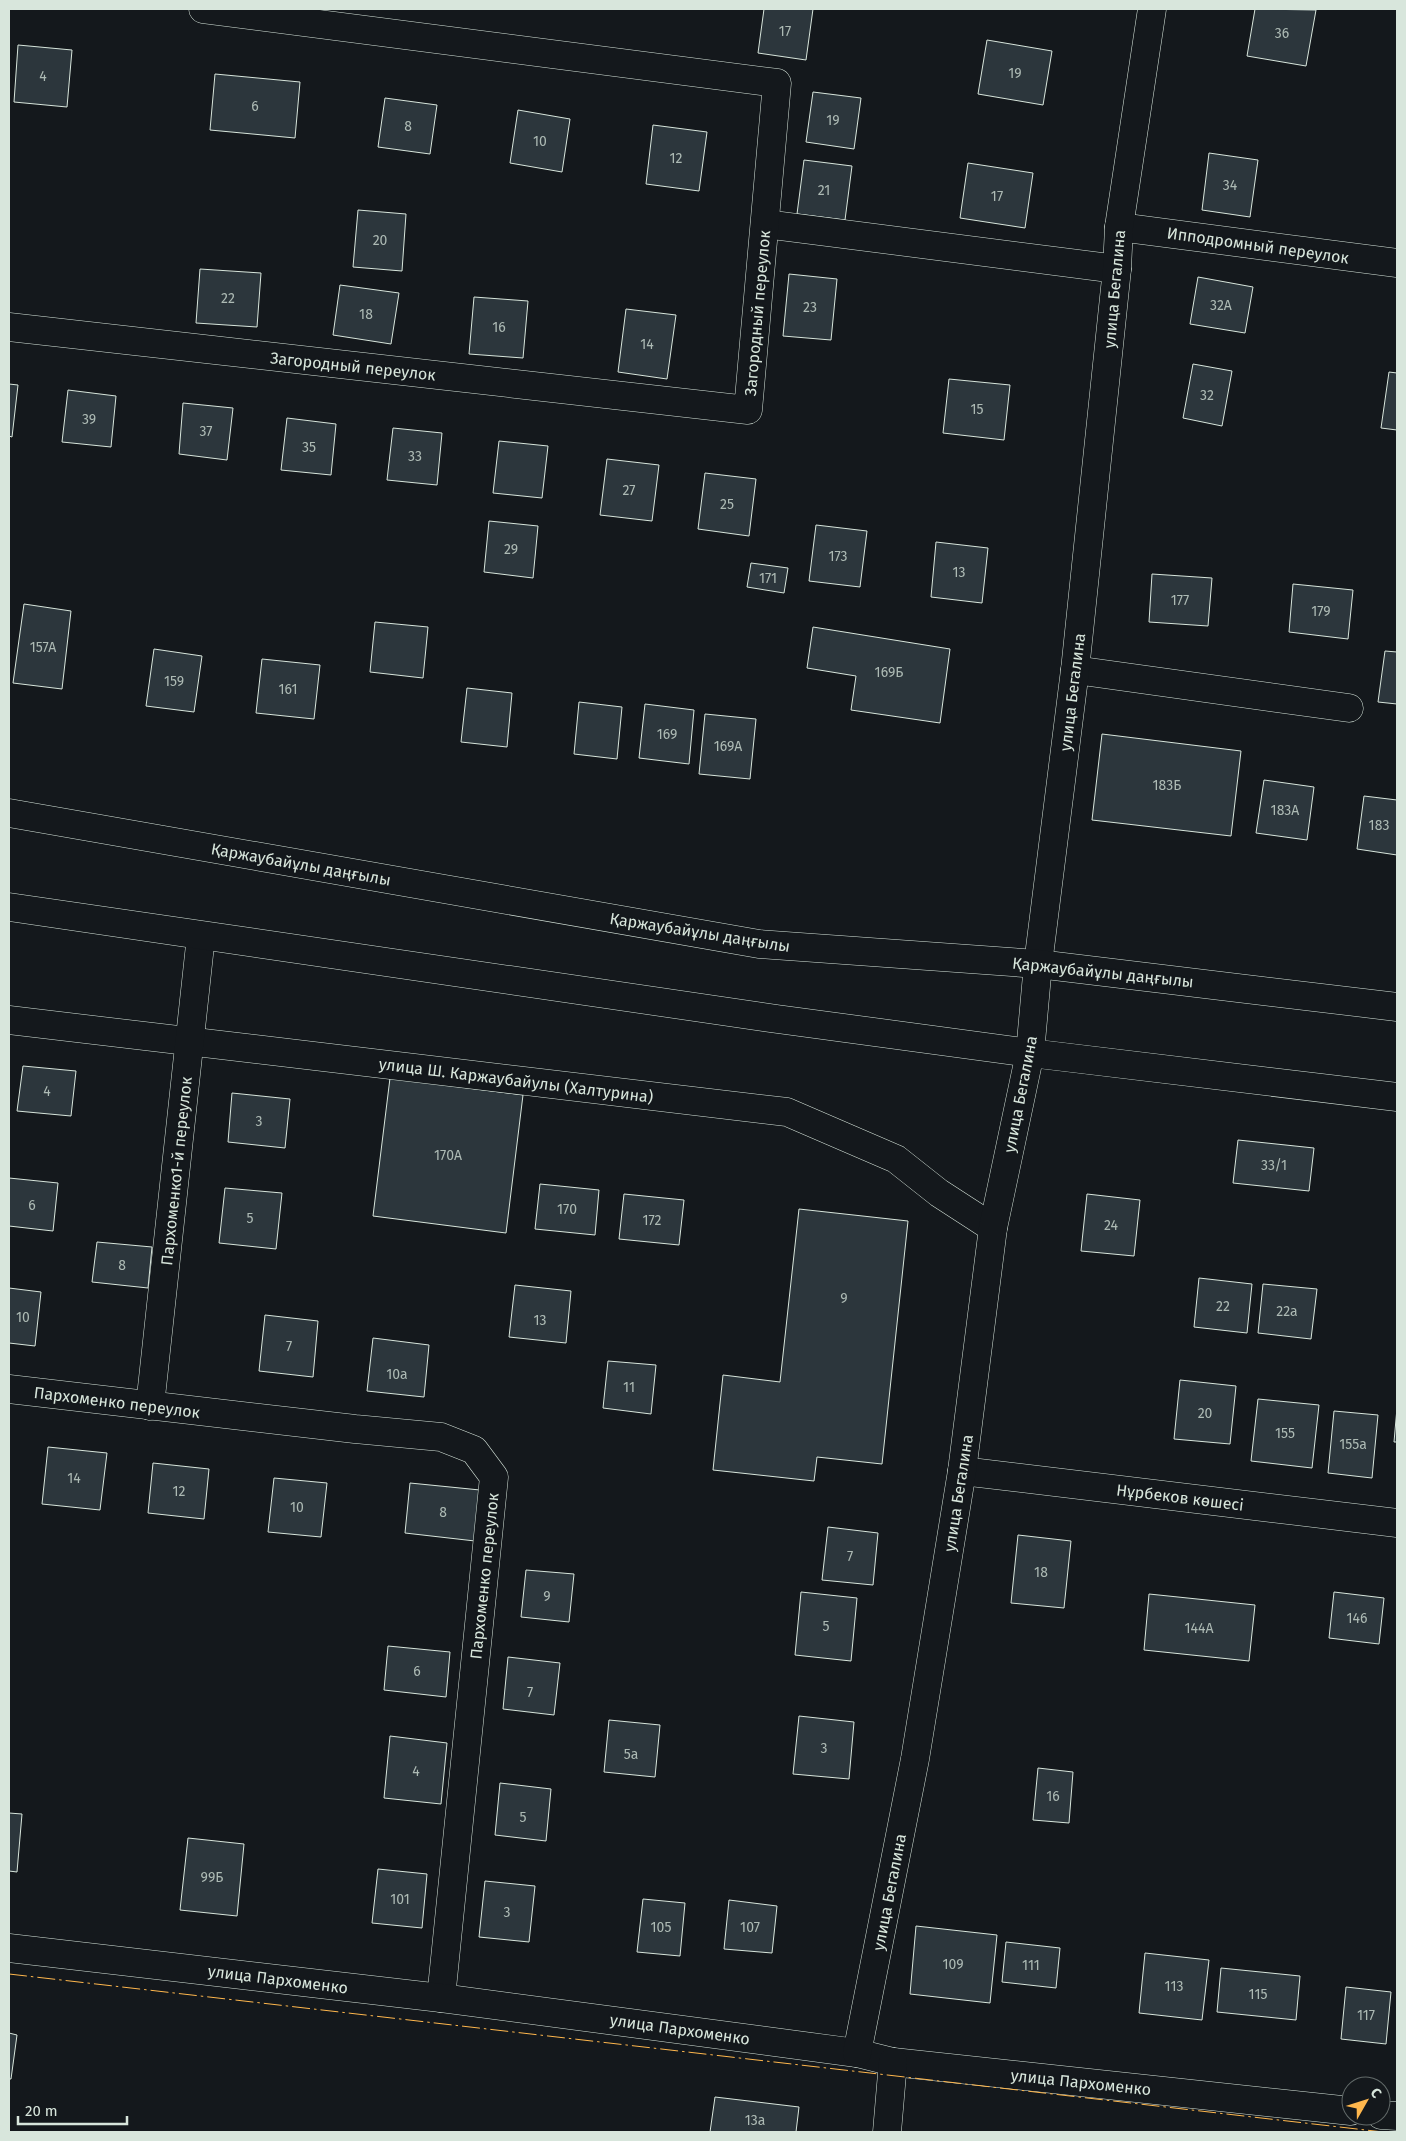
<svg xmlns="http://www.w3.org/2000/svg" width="1406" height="2141" font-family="'Fira Sans',sans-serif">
	<rect width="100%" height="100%" fill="#14181c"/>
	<!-- building -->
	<g fill="#2c363c" stroke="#d8e6dc">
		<polygon points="764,9 813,9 806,60 758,53"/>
		<polygon points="1255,9 1316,10 1306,66 1247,56"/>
		<polygon points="987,40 1052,51 1043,105 978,94"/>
		<polygon points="18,45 72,50 67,107 14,102"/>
		<polygon points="215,74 300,82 295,138 210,130"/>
		<polygon points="813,92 861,98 854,149 806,142"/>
		<polygon points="385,98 437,105 430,154 378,147"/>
		<polygon points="518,110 570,119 562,172 510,163"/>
		<polygon points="653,125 707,132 699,191 646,184"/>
		<polygon points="1209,153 1258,160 1250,217 1202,210"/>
		<polygon points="804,160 852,166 845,220 797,214"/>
		<polygon points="968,163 1033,173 1025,228 960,218"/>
		<polygon points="358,210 406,214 402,271 353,267"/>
		<polygon points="200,269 261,273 257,327 196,323"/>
		<polygon points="789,274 837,279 831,340 783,336"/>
		<polygon points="1198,277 1253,287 1245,333 1190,324"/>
		<polygon points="340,285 399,293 391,344 333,335"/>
		<polygon points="474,297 528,301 523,358 469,354"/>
		<polygon points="626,309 676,315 667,379 618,372"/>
		<polygon points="1193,364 1232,371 1222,426 1183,418"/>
		<polygon points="1389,372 1397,373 1397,430 1381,428"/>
		<polygon points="949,379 1010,385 1004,440 943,433"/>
		<polygon points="9,384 18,385 12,437 9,436"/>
		<polygon points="68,390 116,396 111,447 62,442"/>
		<polygon points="183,403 233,408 227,460 179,454"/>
		<polygon points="287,418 336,424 331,475 281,470"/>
		<polygon points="393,428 442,433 437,485 387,480"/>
		<polygon points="499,441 548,446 542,498 493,493"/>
		<polygon points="607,459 659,465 652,521 600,515"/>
		<polygon points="705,473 756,479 749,536 698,529"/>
		<polygon points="489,521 538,526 533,578 484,572"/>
		<polygon points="816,525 867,531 860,587 809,581"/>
		<polygon points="936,542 988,548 982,603 931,597"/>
		<polygon points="751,563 788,568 784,593 747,587"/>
		<polygon points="1152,574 1212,578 1208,626 1149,622"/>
		<polygon points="1293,584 1353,590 1348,639 1289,632"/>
		<polygon points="24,604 71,611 62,689 13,683"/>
		<polygon points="375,622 428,627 423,678 370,672"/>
		<polygon points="813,627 950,649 940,723 851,710 856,676 807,668"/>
		<polygon points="154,649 202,656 194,712 146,706"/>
		<polygon points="1385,651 1397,652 1397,704 1378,702"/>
		<polygon points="262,659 320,665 314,719 256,713"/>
		<polygon points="467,688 512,693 507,747 461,742"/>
		<polygon points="579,702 622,707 617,759 574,754"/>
		<polygon points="645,704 694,710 689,764 639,758"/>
		<polygon points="705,714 756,719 750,779 699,774"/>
		<polygon points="1102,734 1241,751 1231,836 1092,820"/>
		<polygon points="1264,780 1314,787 1307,840 1256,833"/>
		<polygon points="1364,796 1397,800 1397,855 1357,849"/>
		<polygon points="23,1066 76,1071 71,1116 17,1111"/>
		<polygon points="390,1078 523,1095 506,1233 373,1216"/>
		<polygon points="232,1093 290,1099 285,1148 228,1142"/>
		<polygon points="1238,1140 1314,1148 1309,1191 1233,1183"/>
		<polygon points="9,1178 58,1183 53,1231 9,1226"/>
		<polygon points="540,1184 599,1190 595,1235 535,1229"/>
		<polygon points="225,1188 282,1193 276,1249 219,1243"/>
		<polygon points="624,1194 684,1200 679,1245 619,1239"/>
		<polygon points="1087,1194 1140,1200 1134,1256 1081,1251"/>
		<polygon points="799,1209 908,1221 882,1464 817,1457 814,1481 713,1470 723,1375 780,1382"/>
		<polygon points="97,1242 152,1247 148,1288 92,1282"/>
		<polygon points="1199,1278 1252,1284 1247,1333 1194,1327"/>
		<polygon points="1263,1284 1317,1289 1311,1339 1258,1333"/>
		<polygon points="515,1285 571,1291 566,1343 509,1337"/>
		<polygon points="9,1288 41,1292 35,1346 9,1343"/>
		<polygon points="265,1315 318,1321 313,1377 259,1371"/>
		<polygon points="373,1338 429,1345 424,1397 367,1391"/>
		<polygon points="608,1361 656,1365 651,1414 603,1408"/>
		<polygon points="1180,1380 1236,1386 1230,1444 1174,1439"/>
		<polygon points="1258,1399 1319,1405 1312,1468 1251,1461"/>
		<polygon points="1397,1408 1397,1442 1394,1442"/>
		<polygon points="1334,1411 1378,1415 1372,1478 1328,1473"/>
		<polygon points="48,1447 107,1453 100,1510 42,1504"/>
		<polygon points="153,1463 209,1469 204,1519 148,1513"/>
		<polygon points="274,1478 327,1483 321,1537 268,1532"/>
		<polygon points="410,1483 480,1490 475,1541 405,1533"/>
		<polygon points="828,1527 878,1533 873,1585 822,1580"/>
		<polygon points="1018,1535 1071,1541 1064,1608 1011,1603"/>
		<polygon points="526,1570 574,1574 569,1622 521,1617"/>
		<polygon points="801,1592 857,1598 851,1661 795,1655"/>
		<polygon points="1334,1592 1384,1598 1379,1644 1329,1638"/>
		<polygon points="1149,1594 1255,1605 1249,1661 1144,1650"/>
		<polygon points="388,1646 450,1652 446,1697 384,1690"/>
		<polygon points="508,1657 560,1663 554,1715 503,1709"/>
		<polygon points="799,1716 854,1722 849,1779 793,1774"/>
		<polygon points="609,1720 660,1725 655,1777 604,1772"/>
		<polygon points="390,1736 447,1743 441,1804 384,1798"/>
		<polygon points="1038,1768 1073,1772 1069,1823 1033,1820"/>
		<polygon points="500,1783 551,1789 546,1841 495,1835"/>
		<polygon points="9,1813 22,1814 17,1872 9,1871"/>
		<polygon points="188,1838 244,1844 237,1916 180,1910"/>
		<polygon points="378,1869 427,1874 422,1928 372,1923"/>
		<polygon points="485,1881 535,1886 529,1942 479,1937"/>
		<polygon points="643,1899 685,1903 680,1956 637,1952"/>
		<polygon points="729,1900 777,1906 772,1953 724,1949"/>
		<polygon points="916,1926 997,1935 990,2003 910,1994"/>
		<polygon points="1006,1942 1060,1948 1056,1988 1002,1982"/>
		<polygon points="1145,1953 1209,1960 1202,2020 1139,2013"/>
		<polygon points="1221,1968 1300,1976 1296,2020 1217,2012"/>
		<polygon points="1346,1987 1391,1992 1386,2044 1341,2039"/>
		<polygon points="9,2033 17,2035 11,2079 9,2079"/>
		<polygon points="715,2097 799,2107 796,2132 710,2132"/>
	</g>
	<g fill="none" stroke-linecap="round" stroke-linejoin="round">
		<!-- minor casing -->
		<g stroke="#d8e6dc" stroke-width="29">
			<g id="minor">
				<polyline points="765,224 1117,269"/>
				<polyline points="1119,227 1397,263"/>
				<polyline points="9,327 748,410 777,83 203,9"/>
				<polyline points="1075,670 1349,708"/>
				<polyline points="9,1020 787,1112 896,1159 939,1193 993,1228"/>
				<polyline points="9,1389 355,1429 441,1437 474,1450 494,1477 441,1998"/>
				<polyline points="150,1406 201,936"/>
				<polyline points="962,1471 1397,1523"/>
				<polyline points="9,1948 441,1998 857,2053 893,2062 1351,2111"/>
				<polyline points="857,2053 915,1759 962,1471 993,1228 1030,1053 1038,964 1075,670 1117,269 1119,227 1152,9"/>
				<polyline points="1381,2115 1397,2116"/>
				<polyline points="887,2132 893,2062"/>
			</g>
		</g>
		<!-- highway casing -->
		<g stroke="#d8e6dc" stroke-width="29">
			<g id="highway">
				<polyline points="9,813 759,944 1038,964 1397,1007"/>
				<polyline points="9,907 777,1019 1030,1053 1397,1097"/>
			</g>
		</g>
		<!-- minor -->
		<use href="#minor" stroke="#14181c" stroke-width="28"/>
		<!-- highway -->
		<use href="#highway" stroke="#14181c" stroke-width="28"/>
		<!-- power -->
		<polyline stroke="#ffb74d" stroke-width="1" stroke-dasharray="18 4 2.5 4" stroke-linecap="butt" points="9,1974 1383,2132"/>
	</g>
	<g text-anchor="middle" stroke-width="4" stroke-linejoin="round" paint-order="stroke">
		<!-- number labels -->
		<g font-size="14" fill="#adbab4">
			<text x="785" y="36">17</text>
			<text x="1282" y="38">36</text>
			<text x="1015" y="78">19</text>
			<text x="43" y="81">4</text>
			<text x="255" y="111">6</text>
			<text x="833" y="125">19</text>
			<text x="408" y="131">8</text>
			<text x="540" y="146">10</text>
			<text x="676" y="163">12</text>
			<text x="1230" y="190">34</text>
			<text x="824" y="195">21</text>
			<text x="997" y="201">17</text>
			<text x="380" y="245">20</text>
			<text x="228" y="303">22</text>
			<text x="1221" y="310">32А</text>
			<text x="810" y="312">23</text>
			<text x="366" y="319">18</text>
			<text x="499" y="332">16</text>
			<text x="647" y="349">14</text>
			<text x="1207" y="400">32</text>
			<text x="977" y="414">15</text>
			<text x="89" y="424">39</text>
			<text x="206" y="436">37</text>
			<text x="309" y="452">35</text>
			<text x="415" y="461">33</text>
			<text x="629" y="495">27</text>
			<text x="727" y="509">25</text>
			<text x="511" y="554">29</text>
			<text x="838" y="561">173</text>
			<text x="959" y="577">13</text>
			<text x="768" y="583">171</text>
			<text x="1180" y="605">177</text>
			<text x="1321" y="616">179</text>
			<text x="43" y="652">157А</text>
			<text x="889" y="677">169Б</text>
			<text x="174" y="686">159</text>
			<text x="288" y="694">161</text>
			<text x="667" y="739">169</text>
			<text x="728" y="751">169А</text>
			<text x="1167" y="790">183Б</text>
			<text x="1285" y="815">183А</text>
			<text x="1379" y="830">183</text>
			<text x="47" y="1096">4</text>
			<text x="259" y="1126">3</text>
			<text x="448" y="1160">170А</text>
			<text x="1274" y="1170">33/1</text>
			<text x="32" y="1210">6</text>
			<text x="567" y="1214">170</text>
			<text x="250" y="1223">5</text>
			<text x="652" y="1225">172</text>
			<text x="1111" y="1230">24</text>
			<text x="122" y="1270">8</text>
			<text x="844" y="1303">9</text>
			<text x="1223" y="1311">22</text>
			<text x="1287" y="1316">22а</text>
			<text x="23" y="1322">10</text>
			<text x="540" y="1325">13</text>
			<text x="289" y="1351">7</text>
			<text x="397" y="1379">10а</text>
			<text x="629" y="1392">11</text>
			<text x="1205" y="1418">20</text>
			<text x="1285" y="1438">155</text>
			<text x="1353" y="1449">155а</text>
			<text x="74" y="1483">14</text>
			<text x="179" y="1496">12</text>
			<text x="297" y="1512">10</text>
			<text x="443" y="1517">8</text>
			<text x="850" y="1561">7</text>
			<text x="1041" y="1577">18</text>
			<text x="547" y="1601">9</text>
			<text x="1357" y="1623">146</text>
			<text x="826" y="1631">5</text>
			<text x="1199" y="1633">144А</text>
			<text x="417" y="1676">6</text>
			<text x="530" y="1697">7</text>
			<text x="824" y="1753">3</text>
			<text x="631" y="1759">5а</text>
			<text x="416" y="1776">4</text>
			<text x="1053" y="1801">16</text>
			<text x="523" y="1822">5</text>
			<text x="212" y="1882">99Б</text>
			<text x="400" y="1904">101</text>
			<text x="507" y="1917">3</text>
			<text x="661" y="1932">105</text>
			<text x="750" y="1932">107</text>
			<text x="953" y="1969">109</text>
			<text x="1031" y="1970">111</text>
			<text x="1174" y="1991">113</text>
			<text x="1258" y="1999">115</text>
			<text x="1366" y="2020">117</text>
			<text x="755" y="2125">13а</text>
		</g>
		<!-- street labels -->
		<g font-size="16" fill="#d8e6dc" stroke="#14181c">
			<text transform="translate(1258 245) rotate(8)" y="6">Ипподромный переулок</text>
			<text transform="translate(1114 289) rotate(-85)" y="6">улица Бегалина</text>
			<text transform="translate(757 313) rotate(-85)" y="6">Загородный переулок</text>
			<text transform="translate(353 366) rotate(6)" y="6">Загородный переулок</text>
			<text transform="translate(1072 692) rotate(-83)" y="6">улица Бегалина</text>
			<text transform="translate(301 864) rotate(10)" y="6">Қаржаубайұлы даңғылы</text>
			<text transform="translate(700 932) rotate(9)" y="6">Қаржаубайұлы даңғылы</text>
			<text transform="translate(1103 972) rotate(6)" y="6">Қаржаубайұлы даңғылы</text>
			<text transform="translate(516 1080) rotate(7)" y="6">улица Ш. Каржаубайулы (Халтурина)</text>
			<text transform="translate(1020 1094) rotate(-79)" y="6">улица Бегалина</text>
			<text transform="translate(176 1171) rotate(-84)" y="6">Пархоменко1-й переулок</text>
			<text transform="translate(117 1402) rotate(7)" y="6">Пархоменко переулок</text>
			<text transform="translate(958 1493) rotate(-81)" y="6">улица Бегалина</text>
			<text transform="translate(1180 1497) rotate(7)" y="6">Нұрбеков көшесі</text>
			<text transform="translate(484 1576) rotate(-84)" y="6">Пархоменко переулок</text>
			<text transform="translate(889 1892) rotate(-79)" y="6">улица Бегалина</text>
			<text transform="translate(278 1979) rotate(7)" y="6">улица Пархоменко</text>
			<text transform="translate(680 2029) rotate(8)" y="6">улица Пархоменко</text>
			<text transform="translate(1081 2082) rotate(6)" y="6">улица Пархоменко</text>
		</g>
	</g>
	<!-- border -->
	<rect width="1406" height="2141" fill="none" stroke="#d8e6dc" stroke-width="20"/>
	<!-- north arrow -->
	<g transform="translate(1366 2101) rotate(51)"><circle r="24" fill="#14181c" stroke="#626a69"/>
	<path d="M0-4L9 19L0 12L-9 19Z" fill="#ffb74d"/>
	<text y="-8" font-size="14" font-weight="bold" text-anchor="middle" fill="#d8e6dc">С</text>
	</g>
	<!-- scale -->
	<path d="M18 2116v8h109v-8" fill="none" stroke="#d8e6dc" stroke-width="2.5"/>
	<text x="25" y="2116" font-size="15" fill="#d8e6dc" stroke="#14181c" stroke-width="4" paint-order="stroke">20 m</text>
</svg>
